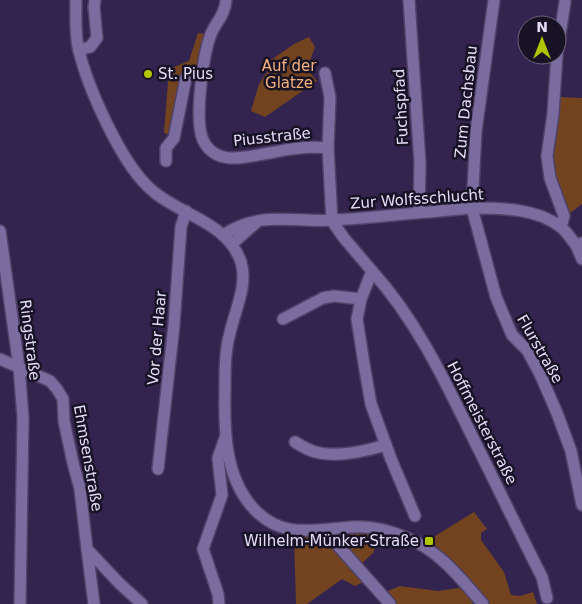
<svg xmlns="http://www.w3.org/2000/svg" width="582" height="604" font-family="'DejaVu Sans',sans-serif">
	<rect width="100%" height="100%" fill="#32244f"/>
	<!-- green -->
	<g fill="#72431e">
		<polygon points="198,33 205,34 198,67 186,71 171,135 164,133 169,69 189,61"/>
		<polygon points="309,37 315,47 307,69 317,81 265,117 251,111 259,84 271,66 271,60 294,44"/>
		<polygon points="560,97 582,98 582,204 569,214 555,176 552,157"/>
		<polygon points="474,512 487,529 481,533 481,540 504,572 511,595 520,596 533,592 537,604 489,604 435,545 432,538"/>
		<polygon points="362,533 377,535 374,552 356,569 365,581 355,586 342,579 307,604 296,604 294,537 317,536 335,545 344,535"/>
		<polygon points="400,586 438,591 458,588 464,589 473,604 396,604 387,597 388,591"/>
	</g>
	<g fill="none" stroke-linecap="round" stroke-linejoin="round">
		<!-- minor casing -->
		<g stroke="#4f4167" stroke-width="14">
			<g id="minor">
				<path d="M76,0C76,15 75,31 78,47C87,86 122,167 154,192C183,216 228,223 241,262C248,285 235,310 230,333C225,350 225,369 225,388C224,428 224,477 254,509C283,540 315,529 353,527C371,526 391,531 407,538C440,551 460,578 483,604"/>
				<path d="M226,0C225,15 216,22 211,34C203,55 194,120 203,140C208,151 218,157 230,158C245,159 260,154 275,152C293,148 310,146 328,148"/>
				<polyline points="409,0 420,163 419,212"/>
				<polyline points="494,0 476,131 472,208 496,297 512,335 527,350 540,374 557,413 571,451 582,505"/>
				<polyline points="79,50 90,47 97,38 94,7 95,0"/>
				<polyline points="325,73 330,97 328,148 332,221"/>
				<polyline points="166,161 166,148 174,138 186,78 191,74 203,74"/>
				<polyline points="332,221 344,238 372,271 361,299 357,319 364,364 371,404 391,459 415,516"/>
				<polyline points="561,227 564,216 550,178 547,156 553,114 557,54 565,2"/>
				<polyline points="0,231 19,367 23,418 20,604"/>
				<path d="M223,235C260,210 294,223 335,220C380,217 426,212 472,208C501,208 536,208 561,227C567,232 571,239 576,245L582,243"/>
				<polyline points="232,244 258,221"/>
				<polyline points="576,245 582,259"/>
				<path d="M372,271C417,321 445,381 474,440C497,486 519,532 542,577L547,598"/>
				<polyline points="283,319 323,298 334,296 361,299"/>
				<polyline points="0,359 50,381 57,389 63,399 64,421 73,463 80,489 87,549 119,583 142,604"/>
				<path d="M295,442C303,447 311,452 320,453C340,457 366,451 386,445"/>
				<polyline points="158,469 174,325 181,227 186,211"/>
				<polyline points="328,530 334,541 390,604"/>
				<polyline points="87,549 94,604"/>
				<polyline points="219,604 218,594 203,549 222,495 218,458 225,438"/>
			</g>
		</g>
		<!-- minor -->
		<use href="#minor" stroke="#7a6c9e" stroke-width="11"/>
	</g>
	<!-- markers -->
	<g fill="#b1c500" stroke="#181225" stroke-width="2">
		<circle cx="148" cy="74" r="5"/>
		<rect x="424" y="536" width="10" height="10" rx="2.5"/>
	</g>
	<g text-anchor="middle" stroke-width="5" stroke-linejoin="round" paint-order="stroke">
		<!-- park labels -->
		<g font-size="15" fill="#f6b17e" stroke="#181225">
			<text x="289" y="71">Auf der<tspan x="289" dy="17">Glatze</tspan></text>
		</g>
		<!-- poi labels -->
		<g font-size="15" fill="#e4ddf9" stroke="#181225" text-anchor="start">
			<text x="158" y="79">St. Pius</text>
			<text x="419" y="546" text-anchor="end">Wilhelm-Münker-Straße</text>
		</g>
		<!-- street labels -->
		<g font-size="15" fill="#e4ddf9" stroke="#181225">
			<text transform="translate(466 102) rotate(-84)" y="5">Zum Dachsbau</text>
			<text transform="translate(401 107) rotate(-93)" y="5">Fuchspfad</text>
			<text transform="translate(272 137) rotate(-6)" y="5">Piusstraße</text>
			<text transform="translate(417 199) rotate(-4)" y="5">Zur Wolfsschlucht</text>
			<text transform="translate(157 338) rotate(-85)" y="5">Vor der Haar</text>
			<text transform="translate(30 340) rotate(83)" y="5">Ringstraße</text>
			<text transform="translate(540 349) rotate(60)" y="5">Flurstraße</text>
			<text transform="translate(482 423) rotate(63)" y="5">Hoffmeisterstraße</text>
			<text transform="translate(88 458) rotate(80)" y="5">Ehmsenstraße</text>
		</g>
	</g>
	<!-- north arrow -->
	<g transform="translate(542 40)"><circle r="24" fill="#181225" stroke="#6a637a"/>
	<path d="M0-4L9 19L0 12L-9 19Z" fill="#b1c500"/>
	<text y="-8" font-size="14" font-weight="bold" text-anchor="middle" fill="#e4ddf9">N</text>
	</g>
</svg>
